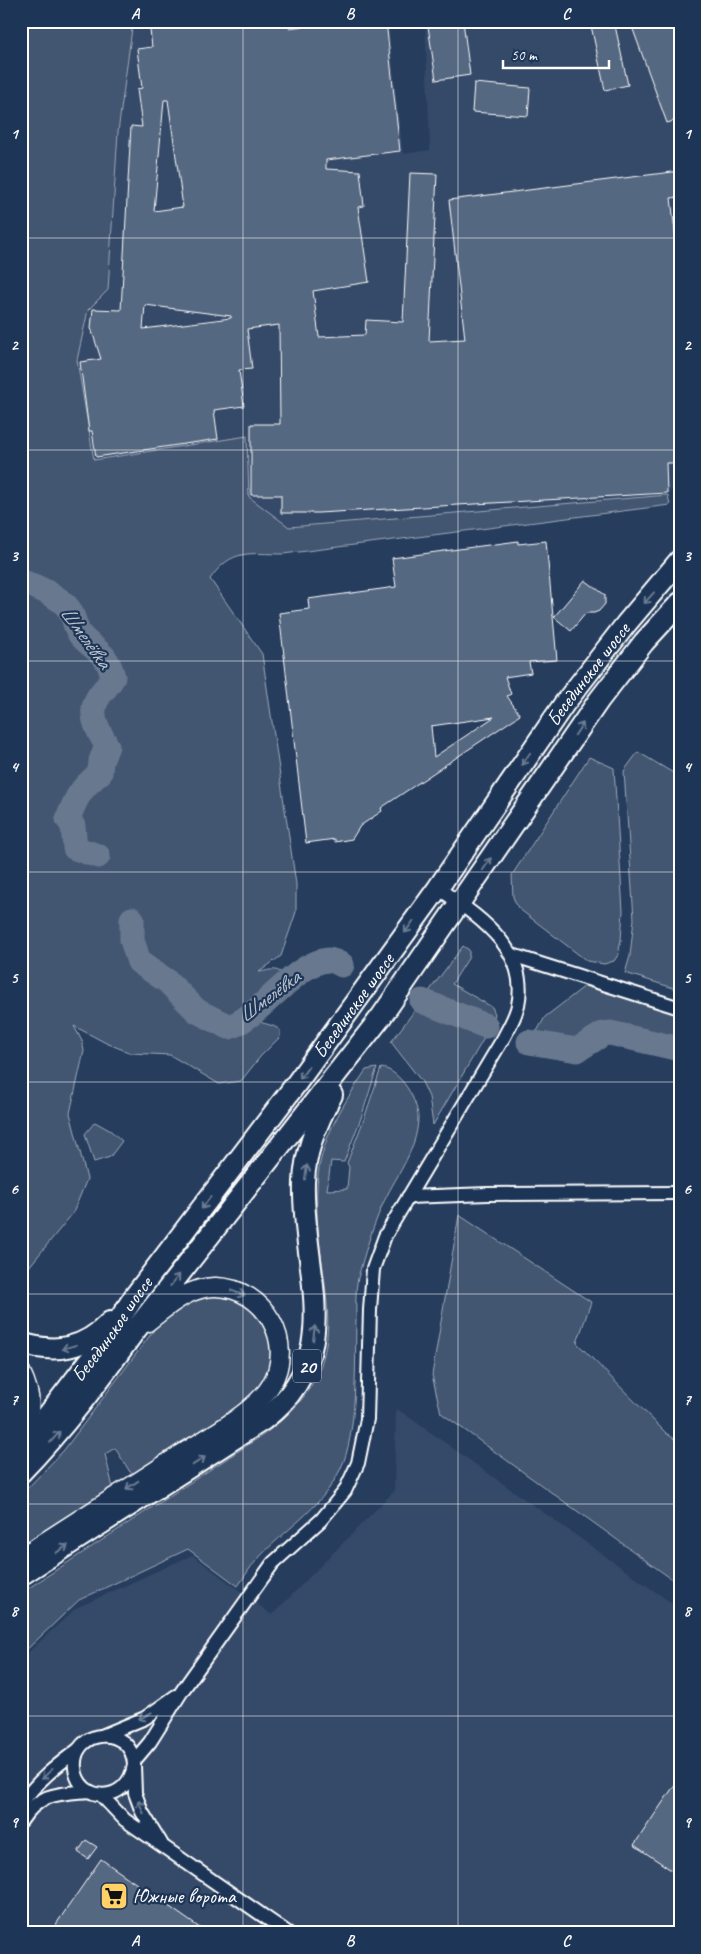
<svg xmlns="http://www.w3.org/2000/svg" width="701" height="1954" font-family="Caveat,sans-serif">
	<rect width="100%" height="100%" fill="#263d5e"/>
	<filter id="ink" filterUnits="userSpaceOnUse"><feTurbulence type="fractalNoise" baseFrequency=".02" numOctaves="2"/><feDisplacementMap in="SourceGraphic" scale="10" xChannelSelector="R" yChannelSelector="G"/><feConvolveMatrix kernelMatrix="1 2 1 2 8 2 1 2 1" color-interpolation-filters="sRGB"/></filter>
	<g filter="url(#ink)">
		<!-- built -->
		<g fill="#344a68">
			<polygon points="133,21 388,21 403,154 430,150 425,21 680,21 680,478 668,495 289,527 249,497 247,436 94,460 77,360 88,310 108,290 118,132"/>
			<polygon points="396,1408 680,1609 680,1933 21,1933 21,1659 76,1608 192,1555 272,1615 394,1491"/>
		</g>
		<!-- green -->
		<g fill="#425672" stroke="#a0aab8">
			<path d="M21,21H133L118,132L108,290L88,310L77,360L94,460L247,436L249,497L289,527L668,495L670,505L283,554C249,554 232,548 210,579L262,654L296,884V912L281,956L259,972C269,971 275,966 284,975L283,978L251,1007C255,1029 265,1019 280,1030V1037L260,1057L241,1081L219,1084L170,1055L131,1053L106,1043L74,1026L82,1041L84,1051L70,1113L87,1179L73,1213L29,1267L21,1262Z"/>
			<polygon points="638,752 680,777 680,990 625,973 630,956 634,919 624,771"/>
			<polygon points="589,757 614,768 623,911 621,940 618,955 614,961 604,964 587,961 518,908 513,897 512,875"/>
			<polygon points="463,946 469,950 469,957 452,984 492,1007 495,1014 490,1028 433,1125 429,1097 422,1082 391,1042"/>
			<polygon points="585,986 680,1014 680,1046 605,1029 581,1044 536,1033 545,1017"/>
			<path d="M377,1068L361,1118L344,1162L331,1161L327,1190L347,1189L349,1167L347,1163L364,1119L381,1068C400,1069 419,1102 418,1119C417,1152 394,1178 382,1206C372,1229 364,1255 358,1278C355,1291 356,1307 356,1320C355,1361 358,1435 340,1470C319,1512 285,1528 256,1561C249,1568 244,1578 238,1586L188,1549L79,1600L21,1655V1593L263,1435C373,1356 307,1280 318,1175C323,1135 344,1103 366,1070Z"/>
			<polygon points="95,1122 111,1131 122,1141 110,1157 94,1162 85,1134"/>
			<polygon points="459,1215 591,1302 577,1343 666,1433 680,1443 680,1585 441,1413 432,1375"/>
			<polygon points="202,1295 223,1295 239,1300 256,1311 268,1327 273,1368 249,1401 142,1474 130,1472 115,1448 105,1454 114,1492 21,1551 21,1495 64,1450 154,1330 178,1307"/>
		</g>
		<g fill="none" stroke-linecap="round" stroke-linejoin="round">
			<!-- river -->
			<g stroke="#67788e" stroke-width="25">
				<path d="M21,582C34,585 60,597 68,608C75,616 74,628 81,636C98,654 107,652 113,677C109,685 104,689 99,696C87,713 98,730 107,746L101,761L100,773C81,788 76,797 68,819L73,826L75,848L98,856"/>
				<path d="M132,919V940L139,962L167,981L197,1011L229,1027C261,1017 295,962 328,960C333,960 338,963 342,965"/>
				<polyline points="422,1001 486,1026"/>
				<polyline points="529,1042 577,1050 603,1034 610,1033 680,1049"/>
			</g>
		</g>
		<!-- building -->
		<g fill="#556781" stroke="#fff" fill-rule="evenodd">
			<path d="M149,21H288L289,28L341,21H386L400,151L326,160V169L360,171L364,206L358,207L369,282L313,291L319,337L365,335L366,320L403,322L410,173L437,174L429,341L465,339L449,200L680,171V197L671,198L680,274V463H666L667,493L318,513H281V495H251V424H280L279,325L247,329L252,369L239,370L244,406L214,410L218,439L96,457L92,431H89L80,362L101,359L91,328L93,309L121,310L131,126L142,127L137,89L142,88L137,49L152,47ZM164,100H168L183,207L154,211ZM145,305L231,316V318L143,329Z"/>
			<polygon points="463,21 470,75 436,80 428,26"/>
			<polygon points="590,21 614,21 628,85 605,90"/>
			<polygon points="639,21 680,21 680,119 667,123 631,24"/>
			<polygon points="474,83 530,88 528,116 472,112"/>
			<path d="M518,541V544L546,541L557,660L529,662L531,673L505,677L511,694L507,696L520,715L381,808L382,811L360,826L352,839L335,842V839L306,843L279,613L309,609L308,599L396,587L392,558ZM494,717L434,757L431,726Z"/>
			<polygon points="585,580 605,595 605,604 599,611 594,613 586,613 571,631 554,617"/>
			<polygon points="680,1777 680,1876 634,1845"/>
			<polygon points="86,1840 97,1847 88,1859 78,1852"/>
			<polygon points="101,1859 207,1933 50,1933"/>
		</g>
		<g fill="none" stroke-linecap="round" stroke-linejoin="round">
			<!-- street casing -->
			<g stroke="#fff" stroke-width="16">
				<g id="street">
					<polyline points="512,955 680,1008"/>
					<polyline points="408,1197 488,1194 680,1193"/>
					<polyline points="104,1735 145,1718 176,1696"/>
					<path d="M134,1761L150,1742L182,1691L273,1563L321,1520L345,1491L358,1463L367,1419L370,1310L373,1269L385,1236L504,1037C509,1027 516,1016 518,1005C530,949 477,916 438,888"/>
					<path d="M134,1765C127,1806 78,1802 75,1768C71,1728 132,1723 134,1765L135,1793L142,1812L161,1843"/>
					<polyline points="101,1795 125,1820 288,1933"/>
					<path d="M21,1804C37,1781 56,1766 79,1749"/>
					<path d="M21,1821C40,1792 58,1794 89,1791"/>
				</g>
			</g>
			<!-- secondary casing -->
			<g stroke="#fff" stroke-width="21">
				<g id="secondary">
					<path d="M21,1372C33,1397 32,1410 21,1435"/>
					<path d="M21,1557C73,1523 126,1490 178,1456C205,1439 255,1412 271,1385C296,1343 265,1288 216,1287C189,1286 166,1308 146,1323"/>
				</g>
			</g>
			<!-- primary casing -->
			<g stroke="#fff" stroke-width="24">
				<g id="primary">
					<path d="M21,1343C56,1354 84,1349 110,1322"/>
					<path id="s1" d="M21,1446L40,1425L110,1334L134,1297L296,1084L438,888L564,704L626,624L680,560"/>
					<path d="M21,1472C63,1429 99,1381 134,1332L381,1017L599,700L644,642L680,603"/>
					<path d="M21,1575L263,1420C349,1355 301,1271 304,1182C305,1151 317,1122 332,1095"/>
				</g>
			</g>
			<!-- street -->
			<use href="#street" stroke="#1d3557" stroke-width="12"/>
			<!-- secondary -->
			<use href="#secondary" stroke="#1d3557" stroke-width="18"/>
			<!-- primary -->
			<use href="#primary" stroke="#1d3557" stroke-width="20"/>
		</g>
		<!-- one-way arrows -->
		<defs><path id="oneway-shaft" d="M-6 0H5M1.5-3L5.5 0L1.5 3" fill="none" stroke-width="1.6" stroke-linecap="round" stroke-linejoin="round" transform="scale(1.25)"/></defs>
		<g stroke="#6c7c92">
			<use href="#oneway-shaft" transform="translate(649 598) rotate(132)"/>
			<use href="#oneway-shaft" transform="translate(579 729) rotate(-56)"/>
			<use href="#oneway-shaft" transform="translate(526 759) rotate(124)"/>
			<use href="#oneway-shaft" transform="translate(487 864) rotate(-56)"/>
			<use href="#oneway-shaft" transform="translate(409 927) rotate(126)"/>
			<use href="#oneway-shaft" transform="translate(304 1073) rotate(126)"/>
			<use href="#oneway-shaft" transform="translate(306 1172) rotate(-82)"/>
			<use href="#oneway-shaft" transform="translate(206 1203) rotate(127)"/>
			<use href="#oneway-shaft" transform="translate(175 1280) rotate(-52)"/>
			<use href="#oneway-shaft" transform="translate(238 1293) rotate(20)"/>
			<use href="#oneway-shaft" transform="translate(314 1333) rotate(-83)"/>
			<use href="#oneway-shaft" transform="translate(69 1347) rotate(165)"/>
			<use href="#oneway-shaft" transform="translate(55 1437) rotate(-49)"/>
			<use href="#oneway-shaft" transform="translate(199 1461) rotate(-33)"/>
			<use href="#oneway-shaft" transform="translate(132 1485) rotate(147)"/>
			<use href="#oneway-shaft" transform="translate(62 1549) rotate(-33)"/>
			<use href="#oneway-shaft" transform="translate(145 1716) rotate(151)"/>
			<use href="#oneway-shaft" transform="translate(47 1774) rotate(137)"/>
			<use href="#oneway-shaft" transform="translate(141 1807) rotate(-112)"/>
		</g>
	</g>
	<!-- grid -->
	<path fill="none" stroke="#fff" stroke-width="1" stroke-opacity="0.55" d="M243,21V1933M458,21V1933M21,238H680M21,450H680M21,661H680M21,872H680M21,1082H680M21,1294H680M21,1504H680M21,1716H680"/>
	<!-- icons -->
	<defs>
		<g id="supermarket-square" transform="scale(1.4375)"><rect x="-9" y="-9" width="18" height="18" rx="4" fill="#ffd166" stroke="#1d3557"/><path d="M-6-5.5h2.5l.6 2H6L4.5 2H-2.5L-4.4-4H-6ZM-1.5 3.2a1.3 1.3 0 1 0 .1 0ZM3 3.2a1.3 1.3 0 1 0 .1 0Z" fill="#111"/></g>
	</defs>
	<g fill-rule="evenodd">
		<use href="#supermarket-square" x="114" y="1896"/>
	</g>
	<g text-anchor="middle" stroke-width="4.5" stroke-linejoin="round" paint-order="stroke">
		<!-- shield labels -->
		<rect fill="#1d3557" stroke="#bbc2cd" stroke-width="1" x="293" y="1349.5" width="28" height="33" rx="4"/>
		<g font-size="19" font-weight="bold" fill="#fff">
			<text x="307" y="1373">20</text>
		</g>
		<!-- street labels -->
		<g font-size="20" fill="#fff" stroke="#1d3557">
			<text dy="7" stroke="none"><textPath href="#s1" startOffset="958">Бесединское шоссе</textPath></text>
			<text dy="7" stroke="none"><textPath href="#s1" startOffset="552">Бесединское шоссе</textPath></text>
			<text dy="7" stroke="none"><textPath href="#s1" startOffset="148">Бесединское шоссе</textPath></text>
		</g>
		<!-- poi labels -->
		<g font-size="20" fill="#fff" stroke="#1d3557" text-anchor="start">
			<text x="133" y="1903">Южные ворота</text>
		</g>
		<!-- water labels -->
		<g font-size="21" font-style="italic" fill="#bbc2cc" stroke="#1d3557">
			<text transform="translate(86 637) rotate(54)" y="7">Шмелёвка</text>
			<text transform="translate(269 996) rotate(-37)" y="7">Шмелёвка</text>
		</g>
	</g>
	<!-- margin -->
	<rect width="701" height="1954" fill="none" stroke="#1d3557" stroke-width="55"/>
	<!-- scale -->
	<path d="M503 60v8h106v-8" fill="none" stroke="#ffffff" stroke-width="2.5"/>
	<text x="511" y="60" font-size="15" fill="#ffffff" stroke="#1d3557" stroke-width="4" paint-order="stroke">50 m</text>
	<rect x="28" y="28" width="646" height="1898" fill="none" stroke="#fff" stroke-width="2"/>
	<g font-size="16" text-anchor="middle" font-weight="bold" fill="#fff">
		<text x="135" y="19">A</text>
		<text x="350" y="19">B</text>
		<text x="566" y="19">C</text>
		<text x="14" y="139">1</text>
		<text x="687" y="139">1</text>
		<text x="14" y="350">2</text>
		<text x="687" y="350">2</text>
		<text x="14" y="561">3</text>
		<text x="687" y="561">3</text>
		<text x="14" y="772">4</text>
		<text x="687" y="772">4</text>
		<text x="14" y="983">5</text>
		<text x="687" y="983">5</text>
		<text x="14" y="1194">6</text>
		<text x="687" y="1194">6</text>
		<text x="14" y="1405">7</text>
		<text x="687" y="1405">7</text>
		<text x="14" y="1616">8</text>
		<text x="687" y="1616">8</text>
		<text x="14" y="1827">9</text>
		<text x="687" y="1827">9</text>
		<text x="135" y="1946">A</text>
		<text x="350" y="1946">B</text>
		<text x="566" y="1946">C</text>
	</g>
</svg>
